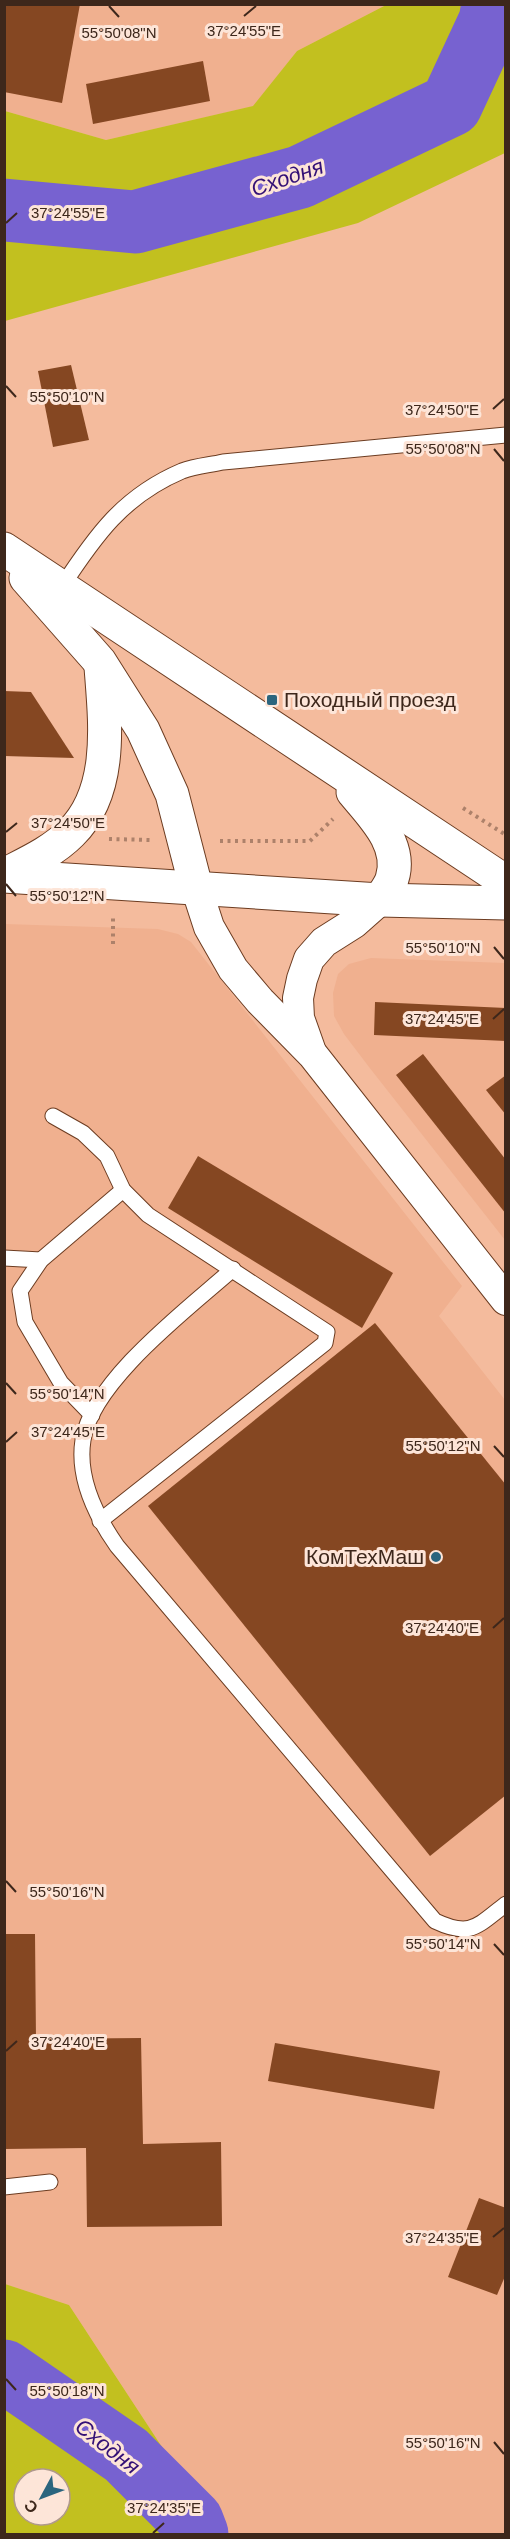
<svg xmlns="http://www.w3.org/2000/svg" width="510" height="2539" font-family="Helvetica,sans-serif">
	<rect width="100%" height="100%" fill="#f4bb9d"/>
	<!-- built -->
	<g fill="#f0b08f">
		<polygon points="4,5 386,5 297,51 254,106 106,140 5,111"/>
		<polygon points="5,924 158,929 178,934 191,942 462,1286 439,1316 505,1400 505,2534 219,2534 69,2305 5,2284"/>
		<polygon points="371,958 505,963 505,1240 369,1067 344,1034 334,1016 333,993 338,974 349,964"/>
	</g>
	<!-- green -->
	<g fill="#c2c01f" fill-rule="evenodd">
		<polygon points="386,5 505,5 505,153 358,223 5,321 5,111 106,140 253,106 297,51"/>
		<path d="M5,2284L69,2305L219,2534H5ZM24,2479H60V2515H24Z"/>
	</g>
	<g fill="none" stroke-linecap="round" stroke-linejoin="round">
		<!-- river -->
		<g stroke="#7762d0" stroke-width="63">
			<polyline points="4,210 135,222 300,177 451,105 490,21 493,4"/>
			<polyline points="4,2371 126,2455 192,2521 197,2534"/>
		</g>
	</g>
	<!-- building -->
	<g fill="#854722">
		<polygon points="4,4 80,4 62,103 4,92"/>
		<polygon points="203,61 210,101 93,124 86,84"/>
		<polygon points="71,365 89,440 53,447 38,371"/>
		<polygon points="4,691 31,692 74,758 4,756"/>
		<polygon points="375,1002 506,1008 506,1041 374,1035"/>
		<polygon points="423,1054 506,1160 506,1214 396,1075"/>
		<polygon points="506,1075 506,1115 486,1090"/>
		<polygon points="198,1156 393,1273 362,1328 168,1208"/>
		<polygon points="375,1323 506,1485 506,1795 430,1856 148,1506"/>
		<polygon points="4,1934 35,1934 36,2039 141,2038 143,2144 221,2142 222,2226 87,2227 86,2148 4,2149"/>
		<polygon points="275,2043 440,2071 434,2109 268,2081"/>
		<polygon points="479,2198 506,2208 506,2274 497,2295 448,2277"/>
	</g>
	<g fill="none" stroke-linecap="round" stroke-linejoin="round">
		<!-- lane casing -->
		<g stroke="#6c3c21" stroke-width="17">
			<g id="lane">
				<path d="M61,588C95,536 123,496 182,471C195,466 210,465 223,462L506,435"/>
				<polyline points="53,1116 83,1133 107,1156 123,1190 148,1215 327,1332 325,1343 100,1521"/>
				<polyline points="4,1258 41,1260"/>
				<path d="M233,1269C189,1308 92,1381 83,1440C77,1478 96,1516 117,1546L435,1921C471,1938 477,1926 506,1904"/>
				<polyline points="92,1415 61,1383 25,1322 20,1291 41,1260 123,1190"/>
				<polyline points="4,2187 50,2182"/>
			</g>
		</g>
		<!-- street casing -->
		<g stroke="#6c3c21" stroke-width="32">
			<g id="street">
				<polyline points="196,887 209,927 233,969 260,1001 313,1055 506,1300"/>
				<polyline points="310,1049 299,1018 298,998 302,979 309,959 324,942 354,923 380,900"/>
			</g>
		</g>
		<!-- secondary casing -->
		<g stroke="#6c3c21" stroke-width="35">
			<g id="secondary">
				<polyline points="4,549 506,882"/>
				<polyline points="26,578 100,662 143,730 172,794 196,887"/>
				<path d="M353,792C373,816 403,845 392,879C390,886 384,893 380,900"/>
				<path d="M4,875C27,863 52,852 71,833C114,791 105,721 101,667"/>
				<polyline points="4,876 380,900 506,903"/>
			</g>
		</g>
		<!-- path -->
		<g stroke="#ad816a" stroke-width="4" stroke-dasharray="3 4.5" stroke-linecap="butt">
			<polyline points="463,808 506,835"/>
			<polyline points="109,839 150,840"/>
			<polyline points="220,841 310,841 333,819"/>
			<polyline points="113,944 113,918"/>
		</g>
		<!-- lane -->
		<use href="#lane" stroke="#fff" stroke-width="15"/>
		<!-- street -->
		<use href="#street" stroke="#fff" stroke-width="30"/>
		<!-- secondary -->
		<use href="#secondary" stroke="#fff" stroke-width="33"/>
	</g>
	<!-- ticks -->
	<path fill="none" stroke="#3d271b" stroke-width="2" d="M109,6L119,17M244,16L256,6M6,223L17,213M6,386L16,397M493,409L504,399M494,449L504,461M6,832L17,823M6,884L16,896M494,947L504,959M493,1019L504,1009M6,1383L16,1394M6,1442L17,1432M494,1446L504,1457M493,1628L504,1618M6,1881L16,1892M494,1944L504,1955M6,2051L17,2041M493,2237L504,2228M6,2379L16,2390M494,2442L504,2454M153,2533L164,2523"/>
	<!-- markers -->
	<g fill="#2b657e" stroke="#fde5d8" stroke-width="2">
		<rect x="266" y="694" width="12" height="12" rx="3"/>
		<circle cx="436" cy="1557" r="6"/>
	</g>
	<g text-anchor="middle" stroke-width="6" stroke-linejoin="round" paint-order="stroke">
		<!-- poi labels -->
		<g font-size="21" fill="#3d271b" stroke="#fde5d8" text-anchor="start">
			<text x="284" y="707">Походный проезд</text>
			<text x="424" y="1564" text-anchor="end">КомТехМаш</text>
		</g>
		<!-- water labels -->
		<g font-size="22" font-style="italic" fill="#331076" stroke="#fde5d8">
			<text transform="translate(287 177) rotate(-19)" y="8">Сходня</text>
			<text transform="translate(108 2446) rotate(38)" y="8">Сходня</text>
		</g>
	</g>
	<g font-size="15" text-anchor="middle" fill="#3d271b" stroke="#fde5d8" stroke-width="6" stroke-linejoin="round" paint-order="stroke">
		<text x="244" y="36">37°24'55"E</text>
		<text x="119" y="38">55°50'08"N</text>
		<text x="68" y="218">37°24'55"E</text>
		<text x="67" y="402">55°50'10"N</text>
		<text x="442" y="415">37°24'50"E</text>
		<text x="443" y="454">55°50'08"N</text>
		<text x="68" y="828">37°24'50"E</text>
		<text x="67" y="901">55°50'12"N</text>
		<text x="443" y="953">55°50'10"N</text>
		<text x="442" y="1024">37°24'45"E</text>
		<text x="67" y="1399">55°50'14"N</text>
		<text x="68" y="1437">37°24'45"E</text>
		<text x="443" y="1451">55°50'12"N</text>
		<text x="442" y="1633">37°24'40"E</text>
		<text x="67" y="1897">55°50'16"N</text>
		<text x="443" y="1949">55°50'14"N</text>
		<text x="68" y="2047">37°24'40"E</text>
		<text x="442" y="2243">37°24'35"E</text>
		<text x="67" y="2396">55°50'18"N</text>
		<text x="443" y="2448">55°50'16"N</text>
		<text x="164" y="2513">37°24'35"E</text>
	</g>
	<!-- border -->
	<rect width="510" height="2539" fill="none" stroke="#3d271b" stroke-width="12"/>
	<!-- north arrow -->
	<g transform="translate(42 2497) rotate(229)"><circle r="28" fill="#fde5d8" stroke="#b0998c" stroke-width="1.5"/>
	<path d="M0-4.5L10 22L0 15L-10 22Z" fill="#2b657e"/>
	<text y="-9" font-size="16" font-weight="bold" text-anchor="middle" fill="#3d271b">С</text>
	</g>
</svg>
